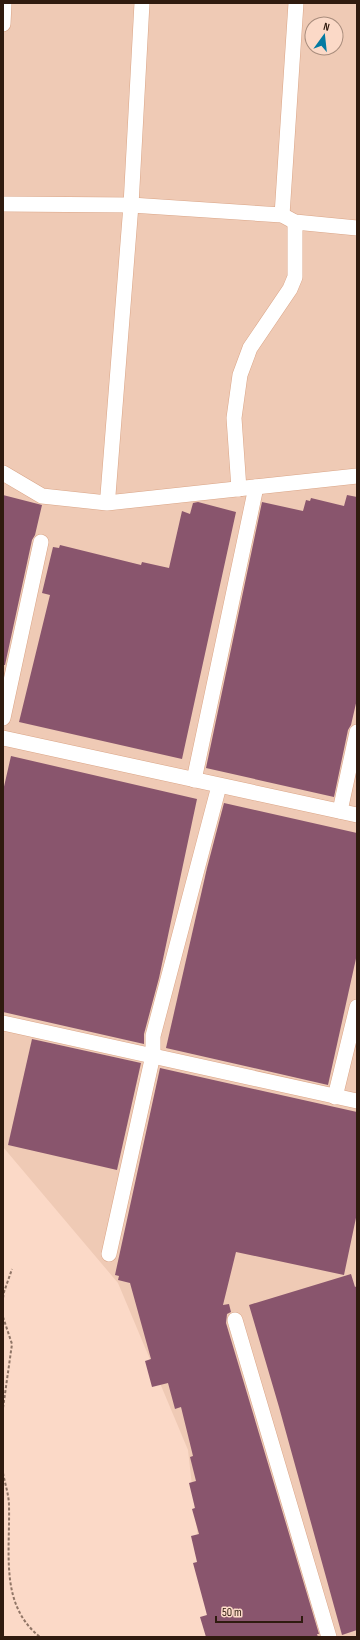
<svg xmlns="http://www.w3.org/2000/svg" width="360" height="1640" font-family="'Sofia Sans Condensed',sans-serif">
	<rect width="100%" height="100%" fill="#fbd9c7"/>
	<!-- built -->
	<path fill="#efcab5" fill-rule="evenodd" d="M3,3H357V1637H209L188,1450L118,1283L3,1147ZM312,24H336V48H312Z"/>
	<!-- building -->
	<g fill="#89556d">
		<polygon points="3,495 42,505 35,535 32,540 5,665 3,665"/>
		<polygon points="347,495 357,497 357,699 351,725 348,730 334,797 206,768 262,502 303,511 306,500 310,501 311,498 344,506"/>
		<polygon points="198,502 236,512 182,759 19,722 50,595 42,593 53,547 59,548 60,545 141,565 142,562 169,568 182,511 190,514 193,503"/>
		<polygon points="11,756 197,799 159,978 144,1034 144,1044 3,1012 3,791"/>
		<polygon points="224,803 357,833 357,954 328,1085 166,1048 207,868"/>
		<polygon points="32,1039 141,1063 117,1170 8,1145"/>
		<polygon points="160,1068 357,1112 357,1213 344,1275 236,1252 223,1305 229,1304 231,1312 227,1314 226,1323 319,1634 317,1634 318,1637 206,1637 200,1617 207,1615 193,1563 197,1562 191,1536 199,1534 192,1509 195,1508 189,1483 196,1481 190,1457 193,1456 181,1407 175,1409 168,1383 152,1387 145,1361 151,1359 130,1283 118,1280 119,1276 115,1275"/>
		<polygon points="351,1274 355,1287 357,1286 357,1630 342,1635 279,1407 249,1305"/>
	</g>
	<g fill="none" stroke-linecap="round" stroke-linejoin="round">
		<!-- minor casing -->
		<g stroke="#daa587" stroke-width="16">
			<g id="minor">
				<polyline points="3,24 4,3"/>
				<polyline points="3,204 131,205 282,215 295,222 357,228"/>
				<polyline points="282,215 296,3"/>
				<polyline points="3,473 42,496 107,503 357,476"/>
				<polyline points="239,489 234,418 240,375 250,348 290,289 295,277 295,222"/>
				<polyline points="108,495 131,205 142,3"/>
				<polyline points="3,718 41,542"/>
				<polyline points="3,738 357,815"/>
				<polyline points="194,780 256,487"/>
				<polyline points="340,811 357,732"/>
				<polyline points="3,1023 357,1101"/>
				<polyline points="335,1097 357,1007"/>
				<polyline points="109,1254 153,1055 153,1036 219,786"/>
				<polyline points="235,1320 329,1637"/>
			</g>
		</g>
		<!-- path -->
		<g stroke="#907566" stroke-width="2" stroke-dasharray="3 2" stroke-linecap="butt">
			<polyline points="3,1298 4,1292 12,1269"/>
			<polyline points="3,1317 12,1344 3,1408"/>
			<path d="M3,1473C5,1484 9,1495 9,1506C10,1556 0,1605 40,1637"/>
		</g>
		<!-- minor -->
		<use href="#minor" stroke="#fff" stroke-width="15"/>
	</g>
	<!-- border -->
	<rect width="360" height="1640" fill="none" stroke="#2f1b0f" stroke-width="8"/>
	<!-- north arrow -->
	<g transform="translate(324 36) rotate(15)"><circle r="19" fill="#fbd9c7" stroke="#a98d7d"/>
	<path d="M0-3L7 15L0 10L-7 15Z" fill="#037aa2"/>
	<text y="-6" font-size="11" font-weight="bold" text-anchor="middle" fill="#2f1b0f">N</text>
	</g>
	<!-- scale -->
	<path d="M216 1616v6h86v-6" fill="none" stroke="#2f1b0f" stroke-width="2"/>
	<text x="222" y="1616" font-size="12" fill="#2f1b0f" stroke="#fbd9c7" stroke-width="3" paint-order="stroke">50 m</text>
</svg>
